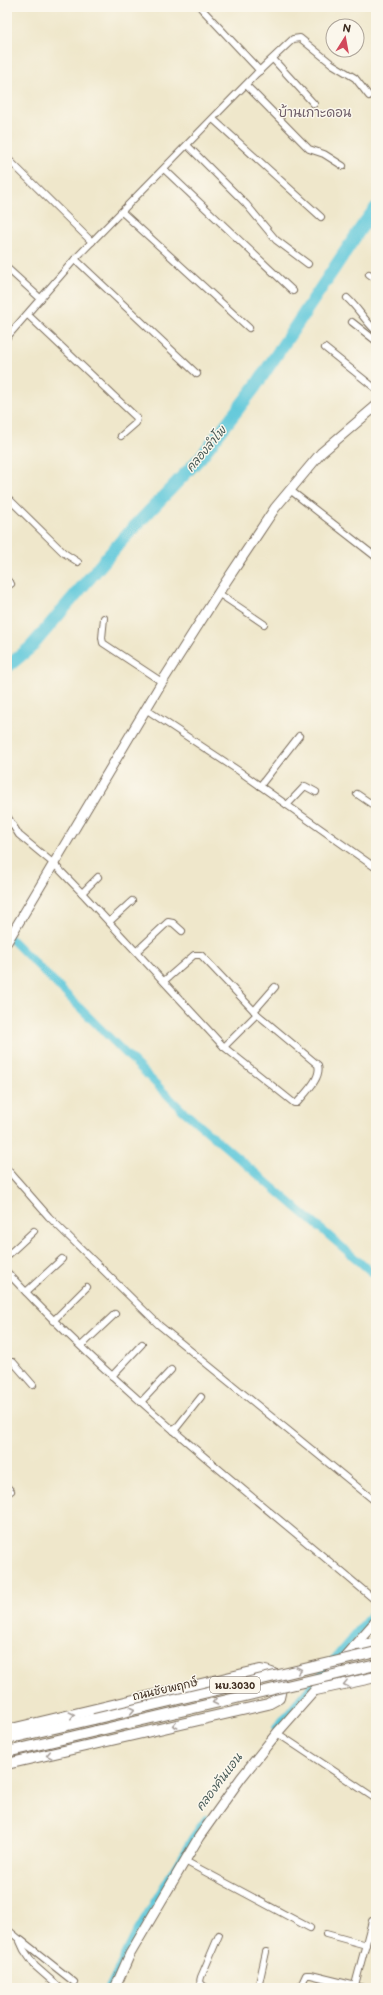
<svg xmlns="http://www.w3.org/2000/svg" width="383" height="1995" font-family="'Balsamiq Sans','Playpen Sans Thai',sans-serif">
	<rect width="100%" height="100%" fill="#fbf7ec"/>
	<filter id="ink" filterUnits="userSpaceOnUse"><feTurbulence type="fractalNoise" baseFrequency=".025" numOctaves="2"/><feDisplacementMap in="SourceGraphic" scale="8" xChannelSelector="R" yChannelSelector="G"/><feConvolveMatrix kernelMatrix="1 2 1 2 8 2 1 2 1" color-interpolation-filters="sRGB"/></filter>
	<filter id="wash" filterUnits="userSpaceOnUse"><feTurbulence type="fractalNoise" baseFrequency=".012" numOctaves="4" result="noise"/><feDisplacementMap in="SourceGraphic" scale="16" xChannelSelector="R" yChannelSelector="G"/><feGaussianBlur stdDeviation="0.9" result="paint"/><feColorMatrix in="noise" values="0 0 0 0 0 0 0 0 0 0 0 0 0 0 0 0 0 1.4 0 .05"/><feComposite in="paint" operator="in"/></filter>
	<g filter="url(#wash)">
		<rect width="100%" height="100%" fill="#efe7cb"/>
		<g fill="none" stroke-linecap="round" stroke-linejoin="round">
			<!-- canal -->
			<g stroke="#5fc8da" stroke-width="8">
				<polyline points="7,935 181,1109 376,1276"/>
				<polyline points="276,1728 376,1609"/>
				<polyline points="109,1988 137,1931 193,1837 206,1819"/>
			</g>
			<!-- river -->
			<polyline stroke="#5fc8da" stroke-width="13" points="7,667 31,647 122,540 200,458 255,387 363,225 376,208"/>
		</g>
	</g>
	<g filter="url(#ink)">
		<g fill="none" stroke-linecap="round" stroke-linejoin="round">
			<!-- street casing -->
			<g stroke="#7a6c5b" stroke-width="8">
				<g id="street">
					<polyline points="200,7 260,71"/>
					<polyline points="273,59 314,104"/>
					<polyline points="246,85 309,149 324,154 343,166"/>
					<polyline points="213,119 321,217"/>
					<polyline points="187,145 246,204 276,240 308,264"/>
					<polyline points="7,158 92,242"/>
					<polyline points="164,169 293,291"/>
					<polyline points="122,212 249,328"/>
					<polyline points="75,259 197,374"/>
					<polyline points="7,268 41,299"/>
					<polyline points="369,274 376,279"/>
					<path d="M347,298C358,308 365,321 376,331"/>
					<polyline points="28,315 137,418 136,423 121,436"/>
					<polyline points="352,322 376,341"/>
					<polyline points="7,337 75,259 256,74 293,39 300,38 332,64 355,78 369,96"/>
					<polyline points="325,348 376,389"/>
					<polyline points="290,490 376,557"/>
					<polyline points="7,497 64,553 78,562"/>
					<polyline points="7,580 11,584"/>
					<polyline points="218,593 264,624"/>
					<polyline points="104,618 102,638 103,643 162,682"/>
					<polyline points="147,710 239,771 376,868"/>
					<polyline points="260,786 299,736"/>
					<polyline points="357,794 376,807"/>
					<polyline points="287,805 305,786 316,792"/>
					<path d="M7,816L19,835L54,864L82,893L224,1047L294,1103H297C305,1093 322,1078 318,1065L257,1014L201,955H194L164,981"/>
					<polyline points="82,893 98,877"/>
					<polyline points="109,922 132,901"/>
					<polyline points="137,951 168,922 173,923 182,931"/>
					<polyline points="254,1011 275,987"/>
					<polyline points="224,1047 257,1014"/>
					<polyline points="7,1169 49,1217 159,1325 376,1502"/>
					<polyline points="7,1204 7,1203"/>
					<polyline points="7,1256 34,1231"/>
					<path d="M7,1272C119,1393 251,1494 376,1601"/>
					<polyline points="26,1292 62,1259"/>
					<polyline points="53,1321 87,1287"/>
					<polyline points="81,1346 115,1314"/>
					<polyline points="7,1362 13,1362 33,1385"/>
					<polyline points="112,1376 142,1344"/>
					<polyline points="141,1402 171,1370"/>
					<polyline points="174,1431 201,1397"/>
					<polyline points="7,1487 11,1491"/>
					<polyline points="277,1733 376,1799"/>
					<polyline points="185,1861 310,1928"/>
					<polyline points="7,1929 19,1939 24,1950 35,1966 60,1988"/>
					<polyline points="326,1934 366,1945"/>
					<polyline points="21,1940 74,1982"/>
					<polyline points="355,1985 372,1921"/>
					<path d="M207,1988C201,1985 199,1983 201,1977L219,1935"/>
					<polyline points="258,1988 266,1952"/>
					<polyline points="300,1988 306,1975 311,1975 364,1988"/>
				</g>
			</g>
			<!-- secondary casing -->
			<g stroke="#7a6c5b" stroke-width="11">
				<g id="secondary">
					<polyline points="7,942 162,682 221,589 275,508 321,453 376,406"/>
					<polyline points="115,1988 130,1954 199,1837 241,1778 277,1733 376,1621"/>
				</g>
			</g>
			<!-- primary casing -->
			<g stroke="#7a6c5b" stroke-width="12">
				<g id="primary">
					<polyline points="356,1645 376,1644"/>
					<polyline points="316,1690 376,1677"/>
					<path d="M7,1730L260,1670C279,1673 284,1679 279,1698L268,1704L7,1764"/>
					<polyline points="7,1739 94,1719"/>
					<polyline points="7,1752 96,1731"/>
				</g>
			</g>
			<!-- street -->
			<use href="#street" stroke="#fff" stroke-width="6"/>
			<!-- secondary -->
			<use href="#secondary" stroke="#fff" stroke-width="9"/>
			<!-- primary -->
			<use href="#primary" stroke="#fff" stroke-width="10"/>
			<!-- primary-bridge casing -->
			<g stroke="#7a6c5b" stroke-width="12" stroke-linecap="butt">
				<g id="primary-bridge">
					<polyline points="94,1719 376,1652"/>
					<polyline points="96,1731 376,1665"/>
				</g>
			</g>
			<!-- primary-bridge -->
			<use href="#primary-bridge" stroke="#fff" stroke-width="10"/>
		</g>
		<!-- one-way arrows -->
		<defs><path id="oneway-chevron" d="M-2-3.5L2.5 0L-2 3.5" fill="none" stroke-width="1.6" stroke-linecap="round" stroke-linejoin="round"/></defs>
		<g stroke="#a79f9a">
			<use href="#oneway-chevron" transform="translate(299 1670) rotate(-13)"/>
			<use href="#oneway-chevron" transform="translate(346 1684) rotate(166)"/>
			<use href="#oneway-chevron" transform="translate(215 1702) rotate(167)"/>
			<use href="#oneway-chevron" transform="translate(132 1710) rotate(-13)"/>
			<use href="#oneway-chevron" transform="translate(72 1715) rotate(-13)"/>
			<use href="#oneway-chevron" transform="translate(175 1725) rotate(167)"/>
			<use href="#oneway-chevron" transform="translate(49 1755) rotate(167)"/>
		</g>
	</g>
	<g text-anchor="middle" stroke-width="3" stroke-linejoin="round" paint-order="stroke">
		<!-- shield labels -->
		<rect fill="#fbf7ec" stroke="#75685c" stroke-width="1" x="210" y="1677" width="50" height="16" rx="3"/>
		<g font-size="10" font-weight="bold" fill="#3b2a1e">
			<text x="235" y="1689">นบ.3030</text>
		</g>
		<!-- street labels -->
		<g font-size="11" fill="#3b2a1e" stroke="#fbf7ec">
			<text transform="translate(165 1689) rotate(-13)" y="4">ถนนชัยพฤกษ์</text>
		</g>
		<!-- water labels -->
		<g font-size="12" font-style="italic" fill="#465956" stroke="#fbf7ec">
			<text transform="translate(206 449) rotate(-50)" y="4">คลองลำโพ</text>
			<text transform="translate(219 1782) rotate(-53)" y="4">คลองคันแอน</text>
		</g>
		<!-- quarter labels -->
		<g font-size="13" fill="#6d5c66" stroke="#fbf7ec">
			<text x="315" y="117">บ้านเกาะดอน</text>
		</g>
	</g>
	<!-- margin -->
	<rect width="383" height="1995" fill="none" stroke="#fbf7ec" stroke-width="24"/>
	<!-- north arrow -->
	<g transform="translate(345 38) rotate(11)"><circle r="19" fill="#fbf7ec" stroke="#aea59a"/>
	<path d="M0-3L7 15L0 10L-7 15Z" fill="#d1495b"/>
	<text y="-6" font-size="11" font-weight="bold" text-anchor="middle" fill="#3b2a1e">N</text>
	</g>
</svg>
